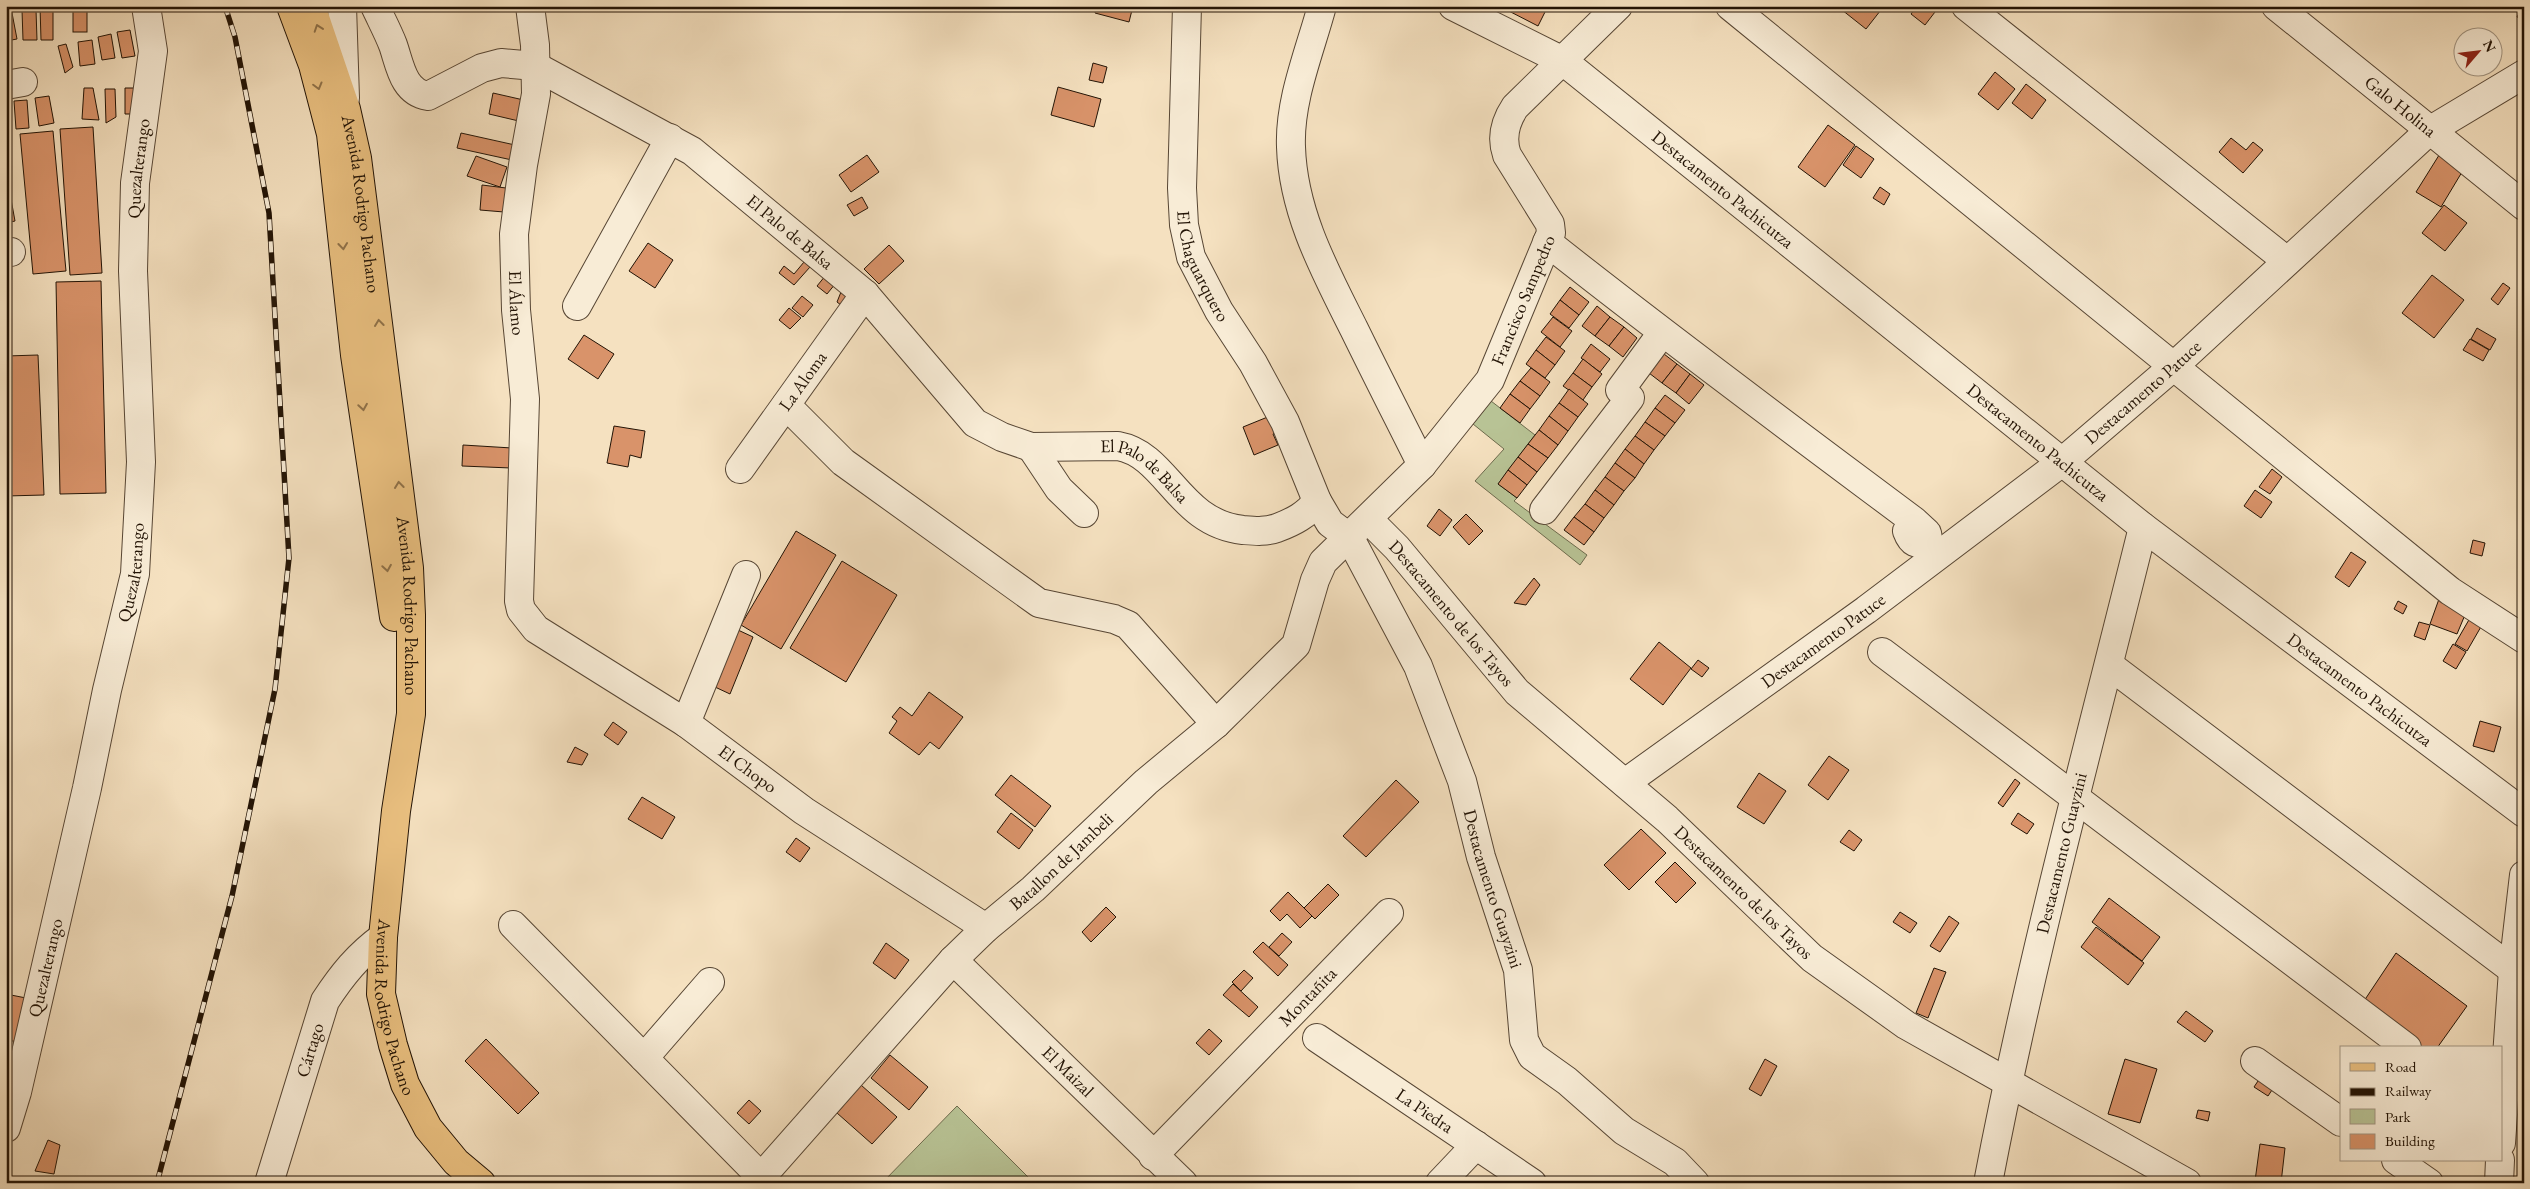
<svg xmlns="http://www.w3.org/2000/svg" width="2530" height="1189" font-family="'EB Garamond',serif">
	<rect width="100%" height="100%" fill="#f5e1c0"/>
	<filter id="stains"><feTurbulence type="fractalNoise" baseFrequency=".004" numOctaves="4"/><feColorMatrix values="0 0 0 0 .2 0 0 0 0 .09 0 0 0 0 .02 0 0 0 .5 -.17"/></filter>
	<radialGradient id="worn" r=".72"><stop offset=".6" stop-color="#630" stop-opacity="0"/><stop offset="1" stop-color="#630" stop-opacity=".3"/></radialGradient>
	<!-- green -->
	<g fill="#b8c395" stroke="#6d6b4d">
		<polygon points="1491,401 1535,435 1498,484 1517,498 1514,501 1587,555 1580,565 1475,481 1504,449 1473,424"/>
		<polygon points="957,1106 1034,1183 882,1183"/>
	</g>
	<!-- building -->
	<g fill="#d9936a" stroke="#221305">
		<polygon points="40,6 53,10 53,40 41,40"/>
		<rect x="73" y="6" width="14" height="26"/>
		<polygon points="1096,6 1133,6 1129,22 1095,13"/>
		<polygon points="1504,6 1548,6 1538,26 1503,8"/>
		<polygon points="1837,6 1884,6 1866,29"/>
		<polygon points="1917,6 1936,6 1932,10 1935,12 1925,25 1911,14"/>
		<polygon points="2523,6 2524,6 2524,20 2517,17"/>
		<polygon points="22,10 36,10 37,40 23,40"/>
		<polygon points="6,12 12,13 17,39 6,41"/>
		<polygon points="130,30 135,56 122,58 117,32"/>
		<polygon points="111,34 115,58 102,60 98,37"/>
		<polygon points="92,40 95,64 80,66 78,42"/>
		<polygon points="66,44 73,67 65,73 58,46"/>
		<polygon points="1093,63 1107,67 1103,83 1089,80"/>
		<polygon points="1995,72 2015,89 1998,110 1978,94"/>
		<polygon points="2026,84 2046,100 2032,119 2012,103"/>
		<polygon points="1058,87 1101,99 1094,127 1051,115"/>
		<polygon points="84,88 93,88 99,120 82,119"/>
		<polygon points="125,88 135,88 136,114 125,114"/>
		<polygon points="105,89 115,89 116,117 106,123"/>
		<polygon points="493,93 528,101 523,122 489,114"/>
		<polygon points="49,96 54,123 39,126 35,98"/>
		<polygon points="27,100 29,128 16,129 14,101"/>
		<polygon points="1828,125 1855,145 1825,187 1798,167"/>
		<polygon points="93,127 102,273 70,275 60,129"/>
		<polygon points="53,131 66,271 33,274 20,134"/>
		<polygon points="461,133 515,145 512,160 457,148"/>
		<polygon points="2231,138 2246,150 2253,142 2263,150 2243,173 2219,152"/>
		<polygon points="1856,146 1874,159 1861,178 1843,165"/>
		<polygon points="2441,152 2465,167 2441,207 2416,192"/>
		<polygon points="867,155 879,172 851,192 839,175"/>
		<polygon points="476,156 507,167 500,187 467,176"/>
		<polygon points="6,172 15,221 6,223"/>
		<polygon points="482,185 506,188 504,212 480,210"/>
		<polygon points="1880,187 1890,194 1884,205 1873,198"/>
		<polygon points="862,197 868,208 854,216 847,205"/>
		<polygon points="2444,205 2467,223 2445,251 2422,233"/>
		<polygon points="648,243 673,260 655,288 629,271"/>
		<polygon points="889,245 904,261 879,284 864,269"/>
		<polygon points="804,262 810,267 794,285 779,273 784,266 794,274"/>
		<polygon points="830,270 840,278 827,294 817,286"/>
		<polygon points="2432,275 2464,300 2434,338 2402,313"/>
		<polygon points="101,281 106,493 60,494 56,282"/>
		<polygon points="845,282 857,292 845,308 837,302"/>
		<polygon points="2503,283 2510,288 2498,305 2491,299"/>
		<polygon points="1570,287 1589,302 1579,315 1560,300"/>
		<polygon points="802,296 813,305 803,317 792,308"/>
		<polygon points="1560,300 1579,315 1569,328 1550,314"/>
		<polygon points="1597,306 1610,317 1595,336 1582,326"/>
		<polygon points="789,308 801,318 790,329 779,320"/>
		<polygon points="1553,317 1572,331 1560,347 1541,332"/>
		<polygon points="1610,317 1624,327 1609,346 1595,336"/>
		<polygon points="1624,327 1637,338 1623,357 1609,346"/>
		<polygon points="2477,328 2496,339 2490,350 2471,339"/>
		<polygon points="584,335 614,354 598,379 568,359"/>
		<polygon points="1546,337 1565,351 1555,365 1536,350"/>
		<polygon points="2470,339 2489,350 2483,361 2463,350"/>
		<polygon points="1591,344 1610,359 1600,372 1581,358"/>
		<polygon points="1536,350 1555,365 1545,378 1526,364"/>
		<polygon points="1664,354 1677,364 1662,383 1649,373"/>
		<polygon points="38,355 44,495 6,496 6,356"/>
		<polygon points="1583,359 1602,374 1592,387 1573,373"/>
		<polygon points="1677,364 1690,374 1676,393 1662,383"/>
		<polygon points="1531,368 1550,382 1540,396 1520,381"/>
		<polygon points="1573,373 1592,387 1583,400 1563,386"/>
		<polygon points="1690,374 1704,385 1689,404 1676,393"/>
		<polygon points="1520,381 1540,396 1530,409 1510,394"/>
		<polygon points="1569,389 1588,404 1578,417 1559,403"/>
		<polygon points="1510,394 1530,409 1520,423 1500,408"/>
		<polygon points="1665,395 1685,410 1675,423 1655,408"/>
		<polygon points="1559,403 1578,417 1568,431 1549,416"/>
		<polygon points="1655,408 1675,423 1665,436 1645,422"/>
		<polygon points="1275,414 1281,428 1273,434 1278,445 1254,455 1243,427"/>
		<polygon points="1549,416 1568,431 1558,445 1539,430"/>
		<polygon points="1645,422 1665,436 1654,450 1635,436"/>
		<polygon points="614,426 645,431 641,458 630,455 628,467 607,463"/>
		<polygon points="1539,430 1558,445 1548,458 1528,444"/>
		<polygon points="1635,436 1654,450 1644,464 1625,449"/>
		<polygon points="1528,444 1548,458 1537,472 1518,457"/>
		<polygon points="463,445 512,448 511,468 462,466"/>
		<polygon points="1625,449 1644,464 1635,478 1615,463"/>
		<polygon points="1518,457 1537,472 1527,485 1508,470"/>
		<polygon points="1615,463 1635,478 1624,491 1605,477"/>
		<polygon points="2272,469 2282,477 2270,494 2259,487"/>
		<polygon points="1508,470 1527,485 1517,498 1498,484"/>
		<polygon points="1605,477 1624,491 1614,505 1595,490"/>
		<polygon points="1595,490 1614,505 1604,518 1585,504"/>
		<polygon points="2255,490 2272,502 2261,518 2244,506"/>
		<polygon points="1585,504 1604,518 1594,532 1574,517"/>
		<polygon points="1439,509 1452,520 1440,536 1427,526"/>
		<polygon points="1466,514 1483,531 1469,545 1453,527"/>
		<polygon points="1574,517 1594,532 1584,545 1564,530"/>
		<polygon points="796,531 836,555 781,649 741,625"/>
		<polygon points="2473,540 2485,543 2482,556 2470,553"/>
		<polygon points="2351,552 2366,562 2349,587 2335,577"/>
		<polygon points="842,561 897,595 846,682 790,648"/>
		<polygon points="1534,578 1540,585 1526,605 1514,603"/>
		<polygon points="2439,599 2467,610 2457,634 2430,624"/>
		<polygon points="2398,601 2407,606 2403,614 2394,609"/>
		<polygon points="2470,618 2482,625 2467,651 2455,644"/>
		<polygon points="2419,622 2430,625 2425,640 2414,636"/>
		<polygon points="738,630 753,637 730,694 715,687"/>
		<polygon points="1659,642 1691,668 1663,705 1630,679"/>
		<polygon points="2453,644 2466,652 2456,669 2443,661"/>
		<polygon points="1698,660 1709,668 1702,677 1691,669"/>
		<polygon points="929,692 963,717 939,749 930,742 919,755 889,733 897,721 892,717 900,707 912,716"/>
		<polygon points="2480,721 2501,727 2494,752 2473,746"/>
		<polygon points="613,722 627,732 618,745 604,735"/>
		<polygon points="575,747 588,754 582,765 567,762"/>
		<polygon points="1829,756 1849,770 1828,800 1808,785"/>
		<polygon points="1759,773 1786,791 1764,824 1737,807"/>
		<polygon points="1011,775 1051,806 1035,827 995,795"/>
		<polygon points="2015,779 2020,783 2003,807 1998,803"/>
		<polygon points="1396,780 1419,802 1366,857 1343,836"/>
		<polygon points="642,797 675,817 662,839 628,819"/>
		<polygon points="1011,813 1033,830 1019,849 997,832"/>
		<polygon points="2018,813 2034,824 2027,834 2011,824"/>
		<polygon points="1641,829 1666,853 1629,890 1604,865"/>
		<polygon points="1849,830 1862,840 1854,851 1840,842"/>
		<polygon points="796,838 810,848 800,862 786,852"/>
		<polygon points="1675,862 1696,883 1676,903 1655,882"/>
		<polygon points="1328,884 1339,895 1315,919 1304,908"/>
		<polygon points="1288,892 1312,916 1300,928 1287,914 1280,921 1270,911"/>
		<polygon points="2109,898 2160,937 2142,961 2092,922"/>
		<polygon points="1106,907 1116,917 1091,942 1082,932"/>
		<polygon points="1900,912 1917,923 1910,933 1893,922"/>
		<polygon points="1949,916 1959,923 1940,952 1930,946"/>
		<polygon points="2096,927 2144,963 2128,985 2081,947"/>
		<polygon points="1282,933 1292,942 1279,956 1269,947"/>
		<polygon points="1263,942 1288,965 1278,976 1253,952"/>
		<polygon points="886,943 909,960 895,979 873,963"/>
		<polygon points="2396,953 2467,1006 2437,1048 2416,1048 2360,1007"/>
		<polygon points="1934,968 1946,972 1928,1018 1916,1013"/>
		<polygon points="1244,970 1253,978 1241,991 1232,982"/>
		<polygon points="1233,984 1258,1007 1249,1017 1223,995"/>
		<polygon points="6,994 26,998 19,1042 6,1040"/>
		<polygon points="2186,1011 2213,1031 2205,1042 2177,1022"/>
		<polygon points="1209,1029 1222,1041 1209,1055 1196,1043"/>
		<polygon points="486,1039 539,1093 518,1114 465,1061"/>
		<polygon points="890,1055 928,1087 909,1110 871,1078"/>
		<polygon points="1765,1059 1777,1066 1761,1096 1749,1089"/>
		<polygon points="2125,1059 2157,1069 2140,1123 2108,1114"/>
		<polygon points="2260,1078 2274,1087 2268,1096 2254,1087"/>
		<polygon points="861,1085 897,1117 872,1144 837,1113"/>
		<polygon points="749,1100 761,1111 749,1124 737,1113"/>
		<polygon points="2198,1110 2210,1112 2208,1121 2196,1118"/>
		<polygon points="48,1140 60,1145 54,1174 35,1171"/>
		<polygon points="2260,1144 2285,1148 2281,1183 2255,1181"/>
	</g>
	<g fill="none" stroke-linecap="round" stroke-linejoin="round">
		<!-- minor casing -->
		<g stroke="#574634" stroke-width="30">
			<g id="minor">
				<polyline points="342,6 345,98"/>
				<path id="s1" d="M375,6C381,19 388,32 393,45C400,65 403,92 428,96L482,68L501,63L535,66L692,151L865,294L975,423L1002,437L1031,447L1118,446C1168,455 1178,523 1243,530C1256,531 1265,532 1277,528C1293,522 1307,515 1317,501"/>
				<path id="s2" d="M530,6L535,45L536,94L523,165L514,234L516,310L525,399L519,601L521,610L536,629L686,723L804,811L986,928"/>
				<path id="s3" d="M1187,6L1182,188L1184,225L1191,257L1219,311L1253,363L1285,422L1317,501L1330,523L1350,538L1418,666L1462,781L1481,857L1518,970L1524,1040L1532,1056L1567,1081L1624,1131L1675,1162L1695,1183"/>
				<path d="M1322,6C1310,51 1289,100 1291,147C1293,213 1325,271 1354,329C1376,374 1399,419 1422,465"/>
				<path id="s4" d="M1453,6L1563,61L2143,527L2524,813"/>
				<polyline points="1730,6 2450,591 2524,639"/>
				<polyline points="1966,6 2287,261"/>
				<path id="s5" d="M2276,6L2524,206"/>
				<polyline points="6,85 23,82"/>
				<path d="M1547,242C1668,338 1791,429 1914,521L1927,533L1928,539C1917,547 1911,542 1907,531L1914,521"/>
				<polyline points="6,252 11,252"/>
				<polyline points="577,306 670,138"/>
				<polyline points="786,405 843,462 1039,603 1114,619 1128,625 1216,724"/>
				<polyline points="1031,447 1059,489 1084,513"/>
				<path id="s6" d="M740,469L865,294"/>
				<polyline points="1544,510 1630,398 1620,390 1662,333"/>
				<path id="s7" d="M1368,519L1397,548L1517,692L1667,819L1812,958L1906,1025L2187,1183"/>
				<polyline points="1882,652 2407,1048"/>
				<polyline points="2109,665 2513,970 2524,973"/>
				<polyline points="686,723 746,575"/>
				<path id="s8" d="M1625,783L1866,610L2062,462L2174,366L2429,131L2524,74"/>
				<polyline points="513,925 761,1177"/>
				<path id="s9" d="M953,960L1183,1183"/>
				<path id="s10" d="M1317,1038L1532,1183"/>
				<polyline points="644,1058 710,982"/>
				<polyline points="2255,1061 2341,1122"/>
				<path id="s11" d="M6,1128L17,1092L87,788L107,690L135,574L141,462L133,271L135,183L153,51L146,6"/>
				<polyline points="2501,1143 2513,970 2524,875"/>
				<path id="s12" d="M1153,1156L1389,913"/>
				<polyline points="2396,1160 2429,1183"/>
				<path id="s13" d="M269,1183L325,1001C342,975 358,955 383,937"/>
				<path id="s14" d="M756,1183L953,960L986,928L1033,889L1146,782L1216,724L1296,645L1315,580L1323,562L1422,465L1490,380L1551,233L1550,224L1507,155C1501,138 1505,122 1515,107L1618,6"/>
				<polyline points="1440,1183 1476,1145"/>
				<path id="s15" d="M1988,1183C2030,962 2089,745 2143,527"/>
				<polyline points="2499,1183 2500,1160"/>
			</g>
		</g>
		<!-- major casing -->
		<g stroke="#221305" stroke-width="30">
			<g id="major">
				<polyline points="291,6 313,65 331,134 355,355 394,617"/>
				<path id="s16" d="M311,6L346,109L357,158L409,568L411,615V714L396,811L383,937L381,994L393,1045L405,1084L428,1128L456,1162L481,1183"/>
			</g>
		</g>
		<!-- minor -->
		<use href="#minor" stroke="#f8ecd6" stroke-width="28"/>
		<!-- major -->
		<use href="#major" stroke="#eac080" stroke-width="28"/>
		<!-- rail casing -->
		<g stroke="#221305" stroke-width="5.5">
			<polyline id="rail" points="157,1183 232,896 275,689 289,558 269,213 235,37 225,6"/>
		</g>
		<!-- rail -->
		<use href="#rail" stroke="#f8ecd6" stroke-width="4" stroke-dasharray="11" stroke-linecap="butt"/>
	</g>
	<!-- one-way arrows -->
	<defs><path id="oneway-chevron" d="M-2-3.5L2.5 0L-2 3.5" fill="none" stroke-width="1.6" stroke-linecap="round" stroke-linejoin="round" transform="scale(1.25)"/></defs>
	<g stroke="#907249">
		<use href="#oneway-chevron" transform="translate(318 28) rotate(-109)"/>
		<use href="#oneway-chevron" transform="translate(318 86) rotate(75)"/>
		<use href="#oneway-chevron" transform="translate(343 246) rotate(84)"/>
		<use href="#oneway-chevron" transform="translate(379 323) rotate(-97)"/>
		<use href="#oneway-chevron" transform="translate(363 407) rotate(81)"/>
		<use href="#oneway-chevron" transform="translate(399 485) rotate(-97)"/>
		<use href="#oneway-chevron" transform="translate(387 568) rotate(81)"/>
	</g>
	<g text-anchor="middle" stroke-width="4" stroke-linejoin="round" paint-order="stroke">
		<!-- street labels -->
		<g font-size="18" fill="#221305" stroke="#f8ecd6">
			<text dy="6" stroke="none"><textPath href="#s5" startOffset="160">Galo Holina</textPath></text>
			<text dy="6" stroke="none"><textPath href="#s11" startOffset="975">Quezalterango</textPath></text>
			<text dy="6" stroke="none"><textPath href="#s4" startOffset="328">Destacamento Pachicutza</textPath></text>
			<text dy="6" stroke="none"><textPath href="#s16" startOffset="205">Avenida Rodrigo Pachano</textPath></text>
			<text dy="6" stroke="none"><textPath href="#s1" startOffset="529">El Palo de Balsa</textPath></text>
			<text dy="6" stroke="none"><textPath href="#s3" startOffset="264">El Chaguarquero</textPath></text>
			<text dy="6" stroke="none"><textPath href="#s14" startOffset="1185">Francisco Sampedro</textPath></text>
			<text dy="6" stroke="none"><textPath href="#s2" startOffset="299">El Álamo</textPath></text>
			<text dy="6" stroke="none"><textPath href="#s6" startOffset="108">La Aloma</textPath></text>
			<text dy="6" stroke="none"><textPath href="#s8" startOffset="649">Destacamento Patuce</textPath></text>
			<text dy="6" stroke="none"><textPath href="#s4" startOffset="732">Destacamento Pachicutza</textPath></text>
			<text dy="6" stroke="none"><textPath href="#s1" startOffset="979">El Palo de Balsa</textPath></text>
			<text dy="6" stroke="none"><textPath href="#s11" startOffset="570">Quezalterango</textPath></text>
			<text dy="6" stroke="none"><textPath href="#s16" startOffset="610">Avenida Rodrigo Pachano</textPath></text>
			<text dy="6" stroke="none"><textPath href="#s7" startOffset="126">Destacamento de los Tayos</textPath></text>
			<text dy="6" stroke="none"><textPath href="#s8" startOffset="244">Destacamento Patuce</textPath></text>
			<text dy="6" stroke="none"><textPath href="#s4" startOffset="1138">Destacamento Pachicutza</textPath></text>
			<text dy="6" stroke="none"><textPath href="#s2" startOffset="885">El Chopo</textPath></text>
			<text dy="6" stroke="none"><textPath href="#s15" startOffset="338">Destacamento Guayzini</textPath></text>
			<text dy="6" stroke="none"><textPath href="#s14" startOffset="444">Batallon de Jambeli</textPath></text>
			<text dy="6" stroke="none"><textPath href="#s3" startOffset="958">Destacamento Guayzini</textPath></text>
			<text dy="6" stroke="none"><textPath href="#s7" startOffset="531">Destacamento de los Tayos</textPath></text>
			<text dy="6" stroke="none"><textPath href="#s11" startOffset="165">Quezalterango</textPath></text>
			<text dy="6" stroke="none"><textPath href="#s12" startOffset="222">Montañita</textPath></text>
			<text dy="6" stroke="none"><textPath href="#s16" startOffset="1015">Avenida Rodrigo Pachano</textPath></text>
			<text dy="6" stroke="none"><textPath href="#s13" startOffset="139">Cártago</textPath></text>
			<text dy="6" stroke="none"><textPath href="#s9" startOffset="160">El Maizal</textPath></text>
			<text dy="6" stroke="none"><textPath href="#s10" startOffset="130">La Piedra</textPath></text>
		</g>
	</g>
	<!-- margin -->
	<rect width="2530" height="1189" fill="none" stroke="#f5e1c0" stroke-width="25"/>
	<rect x="8" y="8" width="2515" height="1174" fill="none" stroke="#221305" stroke-width="2.5"/>
	<rect x="12" y="12" width="2505" height="1164" fill="none" stroke="#221305"/>
	<!-- legend -->
	<rect x="2340" y="1046" width="162" height="115" fill="#f8ecd6" stroke="#a29582"/>
	<rect x="2350" y="1063" width="25" height="8" fill="#eac080" stroke="#a29582"/>
	<text x="2385" y="1072" font-size="15" fill="#221305">Road</text>
	<rect x="2350" y="1088" width="25" height="8" fill="#221305" stroke="#a29582"/>
	<text x="2385" y="1096" font-size="15" fill="#221305">Railway</text>
	<rect x="2350" y="1109" width="25" height="15" fill="#b8c395" stroke="#a29582"/>
	<text x="2385" y="1122" font-size="15" fill="#221305">Park</text>
	<rect x="2350" y="1134" width="25" height="15" fill="#d9936a" stroke="#a29582"/>
	<text x="2385" y="1146" font-size="15" fill="#221305">Building</text>
	<!-- north arrow -->
	<g transform="translate(2478 52) rotate(62)"><circle r="24" fill="#f8ecd6" stroke="#a29582"/>
	<path d="M0-4L9 19L0 12L-9 19Z" fill="#8f2418"/>
	<text y="-8" font-size="14" font-weight="bold" text-anchor="middle" fill="#221305">N</text>
	</g>
	<rect width="100%" height="100%" filter="url(#stains)"/>
	<rect width="100%" height="100%" fill="url(#worn)"/>
</svg>
